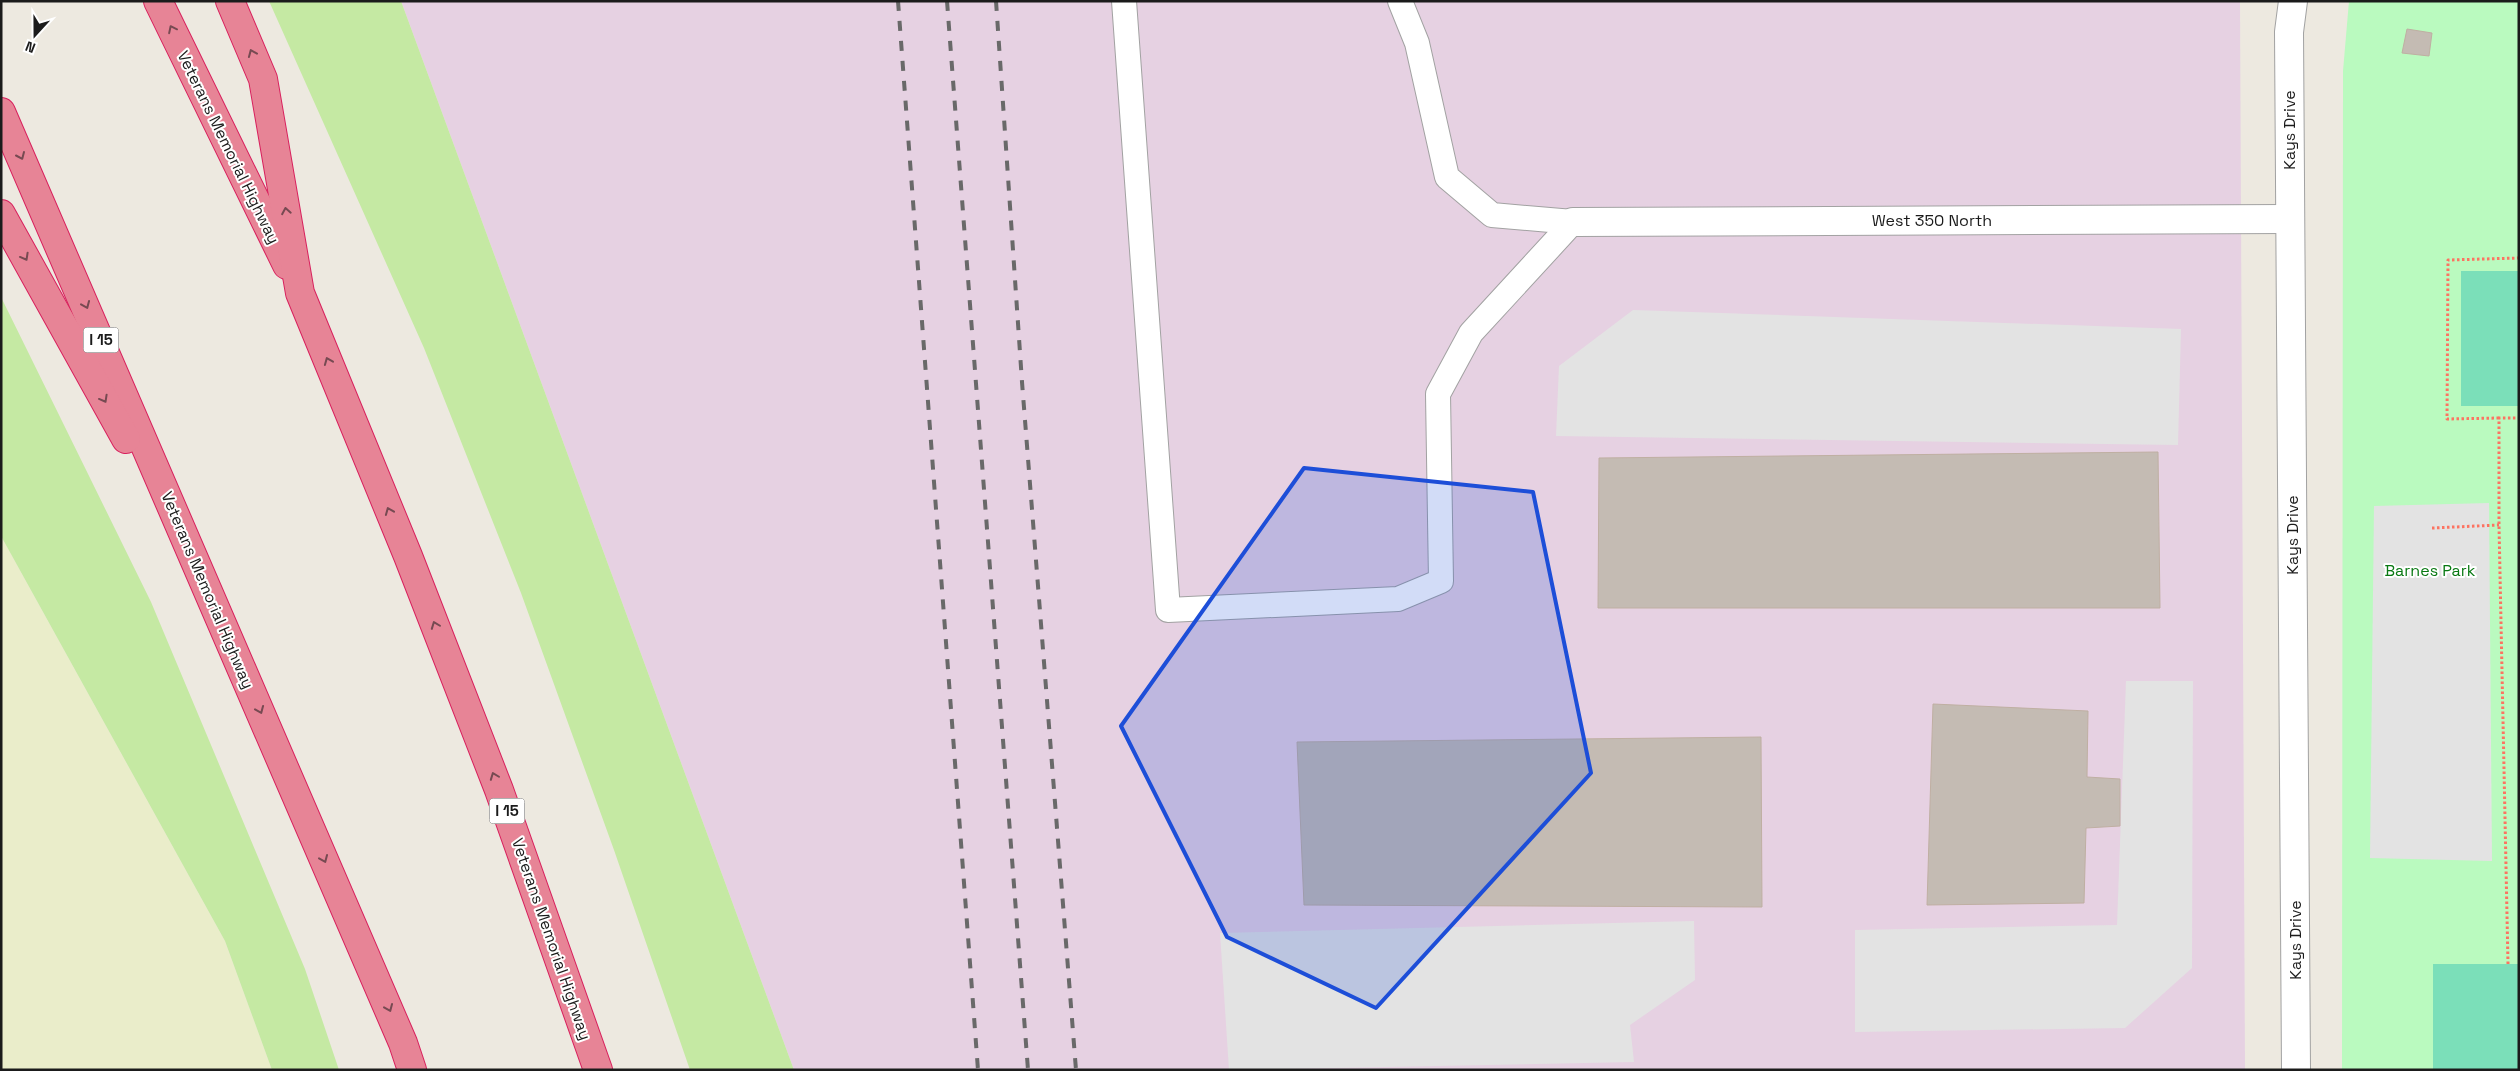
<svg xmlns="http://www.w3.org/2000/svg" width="2520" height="1071" font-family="'Space Grotesk',sans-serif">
	<rect width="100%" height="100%" fill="#ede9e0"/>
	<!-- industrial -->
	<polygon fill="#e6d1e2" points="401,1 2240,1 2245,1070 794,1070"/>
	<!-- farmland -->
	<polygon fill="#eaedca" points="1,536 225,941 272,1070 1,1070"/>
	<!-- grass -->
	<g fill="#c5e9a3">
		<polygon points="269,1 401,1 794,1070 690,1070 614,850 521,593 424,348"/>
		<polygon points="1,297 151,602 305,969 339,1070 272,1070 225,941 1,536"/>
	</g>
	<!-- park -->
	<polygon fill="#bafabf" points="2349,1 2519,1 2519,1070 2342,1070 2343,71"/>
	<!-- pitch -->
	<g fill="#7bdfb9">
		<rect x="2461" y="271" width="58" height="135"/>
		<rect x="2433" y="964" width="86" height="106"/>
	</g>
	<!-- parking -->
	<g fill="#e3e3e3">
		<polygon points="1633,310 2181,329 2178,445 1556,436 1559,366"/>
		<polygon points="2489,503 2492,861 2370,858 2374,506"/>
		<polygon points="2126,681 2193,681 2192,968 2125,1028 1855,1032 1855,930 2117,925"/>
		<polygon points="1694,921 1695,980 1630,1025 1634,1062 1229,1070 1220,933"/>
	</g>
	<!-- building -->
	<g fill="#c4bbb3" stroke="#bfafa2">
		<polygon points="2407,29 2432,33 2429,56 2402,53"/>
		<polygon points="2158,452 2160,608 1598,608 1599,458"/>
		<polygon points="1933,704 2088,711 2087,777 2120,779 2120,826 2086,828 2084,903 1927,905"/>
		<polygon points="1761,737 1762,907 1304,905 1297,742"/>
	</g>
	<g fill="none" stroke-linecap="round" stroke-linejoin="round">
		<!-- service casing -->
		<g stroke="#a2a2a2" stroke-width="26">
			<g id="service">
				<polyline points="1124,1 1168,610 1398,599 1441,581 1438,394 1471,333 1573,222"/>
				<polyline points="1400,1 1417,43 1447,177 1492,215 1573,222"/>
			</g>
		</g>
		<!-- minor casing -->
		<g stroke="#a2a2a2" stroke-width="30">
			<g id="minor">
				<polyline points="2293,1 2289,32 2296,1070"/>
				<polyline points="1573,222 2290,219"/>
			</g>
		</g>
		<!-- motorway casing -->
		<g stroke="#d8205d" stroke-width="30">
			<g id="motorway">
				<polyline points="158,1 287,265"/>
				<polyline points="230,1 263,79 300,293 408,556 499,790 598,1070"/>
				<polyline points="1,112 403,1043 412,1070"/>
				<polyline points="1,214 126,439"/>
			</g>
		</g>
		<!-- path -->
		<g stroke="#fc7361" stroke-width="3" stroke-dasharray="2.5 2.5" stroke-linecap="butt">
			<polyline points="2499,418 2447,419 2448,260 2519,258"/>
			<polyline points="2432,528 2499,525"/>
			<polyline points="2508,964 2499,525 2499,418 2519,418"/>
		</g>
		<!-- service -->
		<use href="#service" stroke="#fff" stroke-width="24"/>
		<!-- minor -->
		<use href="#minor" stroke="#fff" stroke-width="28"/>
		<!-- motorway -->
		<use href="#motorway" stroke="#e78496" stroke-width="28"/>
		<!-- rail -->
		<g stroke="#696969" stroke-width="4" stroke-dasharray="10 10" stroke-linecap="butt">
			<polyline points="898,1 978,1070"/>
			<polyline points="947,1 1028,1070"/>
			<polyline points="996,1 1022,382 1076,1070"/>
		</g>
	</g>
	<!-- one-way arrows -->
	<defs><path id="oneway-chevron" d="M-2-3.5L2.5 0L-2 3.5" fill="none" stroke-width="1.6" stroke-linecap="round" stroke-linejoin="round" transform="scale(1.25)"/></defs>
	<g stroke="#774a52">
		<use href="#oneway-chevron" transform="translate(172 29) rotate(-116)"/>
		<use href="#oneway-chevron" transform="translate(252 53) rotate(-113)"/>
		<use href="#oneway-chevron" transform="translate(21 156) rotate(66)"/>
		<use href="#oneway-chevron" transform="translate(286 211) rotate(-100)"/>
		<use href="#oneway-chevron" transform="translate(25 257) rotate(61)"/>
		<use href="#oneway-chevron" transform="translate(86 305) rotate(67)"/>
		<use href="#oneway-chevron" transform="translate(328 361) rotate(-112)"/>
		<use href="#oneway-chevron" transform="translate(104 399) rotate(61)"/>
		<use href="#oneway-chevron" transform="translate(389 511) rotate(-112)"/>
		<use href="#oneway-chevron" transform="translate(435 625) rotate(-111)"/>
		<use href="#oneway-chevron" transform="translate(260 710) rotate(67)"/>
		<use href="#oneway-chevron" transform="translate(494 776) rotate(-111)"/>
		<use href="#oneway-chevron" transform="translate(324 859) rotate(67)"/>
		<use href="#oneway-chevron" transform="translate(389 1008) rotate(67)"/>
	</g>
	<!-- marked area -->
	<path fill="#1d4ed8" fill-opacity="0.2" stroke="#1d4ed8" stroke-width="4" stroke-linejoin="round" d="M1304,468L1533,492L1591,773L1376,1008L1227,937L1121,726Z"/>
	<g text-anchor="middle" stroke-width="4" stroke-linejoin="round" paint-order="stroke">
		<!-- shield labels -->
		<g fill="#fff" stroke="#5f5f5f" stroke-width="1">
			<rect x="83.5" y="327.5" width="35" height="25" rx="4"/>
			<rect x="489.5" y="798.5" width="35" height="25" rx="4"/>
		</g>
		<g font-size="15" font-weight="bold" fill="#1b1b1b">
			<text x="101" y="345">I 15</text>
			<text x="507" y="816">I 15</text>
		</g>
		<!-- street labels -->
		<g font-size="16" fill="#1b1b1b" stroke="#fff">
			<text transform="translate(2289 130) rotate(-90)" y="6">Kays Drive</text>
			<text transform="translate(229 147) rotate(64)" y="6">Veterans Memorial Highway</text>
			<text x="1932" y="226">West 350 North</text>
			<text transform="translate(2292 535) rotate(-90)" y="6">Kays Drive</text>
			<text transform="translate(208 590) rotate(67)" y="6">Veterans Memorial Highway</text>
			<text transform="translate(552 939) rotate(71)" y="6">Veterans Memorial Highway</text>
			<text transform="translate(2295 940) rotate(-90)" y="6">Kays Drive</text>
		</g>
		<!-- park labels -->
		<g font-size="16" fill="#097913" stroke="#fff">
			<text x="2430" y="576">Barnes Park</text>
		</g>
	</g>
	<!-- border -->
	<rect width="2520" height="1071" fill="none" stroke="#1b1b1b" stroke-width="5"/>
	<!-- north arrow -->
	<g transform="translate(35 35) rotate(201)" stroke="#ffffff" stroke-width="4" paint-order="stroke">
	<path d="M0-4L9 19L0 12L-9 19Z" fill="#1b1b1b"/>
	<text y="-8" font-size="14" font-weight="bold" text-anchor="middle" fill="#1b1b1b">N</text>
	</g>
</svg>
